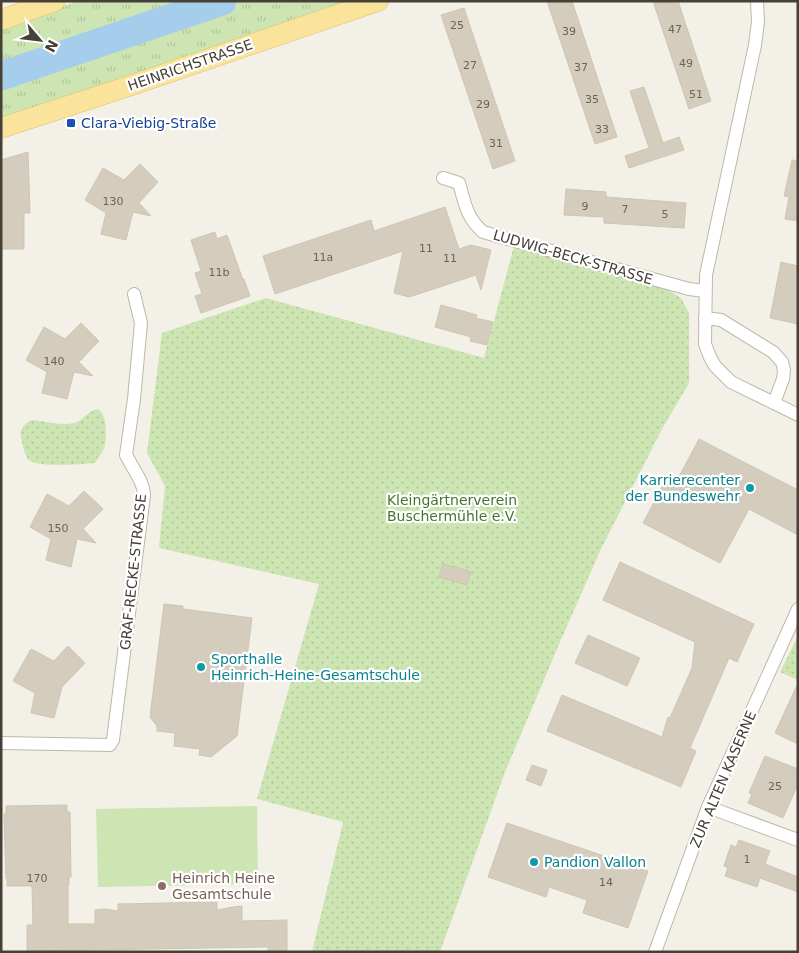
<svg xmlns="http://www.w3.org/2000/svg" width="799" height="953" font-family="'DejaVu Sans',sans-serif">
	<defs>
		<pattern id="grass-tufts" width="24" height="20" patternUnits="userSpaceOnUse" patternTransform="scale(1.25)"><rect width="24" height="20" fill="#cce5b2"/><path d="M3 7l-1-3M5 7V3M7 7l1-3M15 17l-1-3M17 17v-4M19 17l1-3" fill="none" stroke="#b1c69a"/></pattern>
		<pattern id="park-dots" width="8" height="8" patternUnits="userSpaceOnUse" patternTransform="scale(1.25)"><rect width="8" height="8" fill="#cce5b2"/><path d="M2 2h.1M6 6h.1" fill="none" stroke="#b1c69a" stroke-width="1.8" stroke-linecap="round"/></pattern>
	</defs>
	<rect width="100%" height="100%" fill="#f3f0e8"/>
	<!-- grass -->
	<polygon fill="url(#grass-tufts)" points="78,1 368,1 1,125 1,28"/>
	<!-- park -->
	<g fill="url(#park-dots)">
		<polygon points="514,246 666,289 681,298 689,313 689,383 662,429 600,551 560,642 505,772 440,952 312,952 343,822 257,799 319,584 159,548 165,486 147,453 162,333 266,298 484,358"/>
		<path d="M98,409C107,415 107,435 105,445C104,451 98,457 95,463C82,464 38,468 29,460C24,456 23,444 21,438C19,429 25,423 32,420C44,421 66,427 77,422C84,418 90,410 98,409Z"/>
		<polygon points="798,636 798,680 780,672"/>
	</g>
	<!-- pitch -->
	<polygon fill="#cce5b2" points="257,806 258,884 98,887 96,809"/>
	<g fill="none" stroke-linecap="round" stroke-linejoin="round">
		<!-- river -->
		<polyline stroke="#a7cded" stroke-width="29" points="1,76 222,1"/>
	</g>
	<!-- building -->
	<g fill="#d4ccbd" stroke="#cfc5b1">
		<polygon points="547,1 572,1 617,137 595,144"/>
		<polygon points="653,1 678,1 711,101 689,109"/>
		<polygon points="464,8 515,161 493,169 441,15"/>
		<polygon points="644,87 663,143 679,137 684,150 629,168 625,156 649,148 630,91"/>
		<polygon points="28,152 30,213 24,213 24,249 1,249 1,160"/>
		<polygon points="792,160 798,161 798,221 785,219 789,197 784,196"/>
		<polygon points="140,164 158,182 139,203 151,216 133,212 126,240 101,234 106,213 85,200 103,168 124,180"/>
		<polygon points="566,189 606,192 606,197 686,203 684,228 604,223 604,217 564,215"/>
		<polygon points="445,207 459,249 471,245 491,250 481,290 476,275 409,297 394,293 403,251 275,294 263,256 371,220 374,231"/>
		<polygon points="215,232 217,239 227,235 243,280 244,279 250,296 201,313 195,296 202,294 195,273 201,271 191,240"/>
		<polygon points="781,262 798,266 798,324 770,318"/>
		<polygon points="441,305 477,315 476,318 493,322 487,345 470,341 471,337 435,327"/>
		<polygon points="81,323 99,341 79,362 93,376 74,372 67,399 42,393 47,372 26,360 44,327 65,339"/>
		<polygon points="699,439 798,490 798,535 749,509 720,563 643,523 665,481 674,486"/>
		<polygon points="84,491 103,509 83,529 96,543 77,539 71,567 46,560 51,539 30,527 47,494 69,506"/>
		<polygon points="620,562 754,624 737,662 729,658 690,748 696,751 681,787 547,731 562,695 662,737 668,717 670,718 692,668 695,642 603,600"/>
		<polygon points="443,564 453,567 453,566 471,572 467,585 439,577"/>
		<polygon points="164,604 183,606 183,609 252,618 237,736 211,757 199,755 200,749 174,746 175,733 157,731 157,726 150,717"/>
		<polygon points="588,635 640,658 627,686 575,663"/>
		<polygon points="68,646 85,663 62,687 54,718 31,713 35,693 13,681 31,649 54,661"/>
		<polygon points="798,683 798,744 775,733"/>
		<polygon points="765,756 798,769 798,784 783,818 748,803 752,794 749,793"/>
		<polygon points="532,765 547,770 541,786 526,780"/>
		<polygon points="67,805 67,812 70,812 71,877 69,877 69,885 68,885 68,924 95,924 95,910 104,909 118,911 118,904 217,902 217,910 233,907 242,906 242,921 287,920 287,952 268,952 268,947 27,951 27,925 33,925 32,886 7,886 7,878 6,879 4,814 6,814 6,806"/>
		<polygon points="507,823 648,871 628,928 583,913 587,900 549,887 546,897 488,877"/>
		<polygon points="739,840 770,851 765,864 798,877 798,892 760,878 757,887 725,876 728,868 724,866 731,845 736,847"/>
	</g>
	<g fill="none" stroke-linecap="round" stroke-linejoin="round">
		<!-- minor casing -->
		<g stroke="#beb8aa" stroke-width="14">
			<g id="minor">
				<path d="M443,178L459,183C465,203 466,217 483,232L689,289L705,291"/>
				<polyline points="705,318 721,320 773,352 782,362 784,370 783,379 774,403 731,382 715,366 710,357 705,344 706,275 755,45 758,22 757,1"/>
				<polyline points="774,403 798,415"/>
				<polyline points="1,743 110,745 113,740 144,495 143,488 140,480 126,455 134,399 141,323 134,294"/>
				<polyline points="708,807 798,840"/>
				<polyline points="655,952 708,807 798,609"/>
			</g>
		</g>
		<!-- primary casing -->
		<g stroke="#dec16a" stroke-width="21">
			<g id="primary">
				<polyline points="1,20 55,1"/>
				<polyline points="1,128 135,84 378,1"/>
			</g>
		</g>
		<!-- minor -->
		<use href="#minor" stroke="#fff" stroke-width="12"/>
		<!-- primary -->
		<use href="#primary" stroke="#fae39a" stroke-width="20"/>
	</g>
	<!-- markers -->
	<rect fill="#1a4fb4" stroke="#fff" stroke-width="2" x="66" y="118" width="10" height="10" rx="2.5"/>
	<g fill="#0f9aa8" stroke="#fff" stroke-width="2">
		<circle cx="750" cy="488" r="5"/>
		<circle cx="201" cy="667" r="5"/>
		<circle cx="534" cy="862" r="5"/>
	</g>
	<circle fill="#8d6e63" stroke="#fff" stroke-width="2" cx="162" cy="886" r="5"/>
	<g text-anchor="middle" stroke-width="4.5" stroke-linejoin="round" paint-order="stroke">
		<!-- number labels -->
		<g font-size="11" fill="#6a6458">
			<text x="457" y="29">25</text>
			<text x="675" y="33">47</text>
			<text x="569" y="35">39</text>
			<text x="686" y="67">49</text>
			<text x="470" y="69">27</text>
			<text x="581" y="71">37</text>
			<text x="696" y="98">51</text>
			<text x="592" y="103">35</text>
			<text x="483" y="108">29</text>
			<text x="602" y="133">33</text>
			<text x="496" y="147">31</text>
			<text x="113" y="205">130</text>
			<text x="585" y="210">9</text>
			<text x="625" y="213">7</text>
			<text x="665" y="218">5</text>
			<text x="426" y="252">11</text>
			<text x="323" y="261">11a</text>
			<text x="450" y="262">11</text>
			<text x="219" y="276">11b</text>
			<text x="54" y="365">140</text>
			<text x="58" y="532">150</text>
			<text x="775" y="790">25</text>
			<text x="747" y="863">1</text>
			<text x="37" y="882">170</text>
			<text x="606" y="886">14</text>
		</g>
		<!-- street labels -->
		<g font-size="14" fill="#464137" stroke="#fff">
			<text transform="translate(190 65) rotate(-19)" y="5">HEINRICHSTRASSE</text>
			<text transform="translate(573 257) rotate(16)" y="5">LUDWIG-BECK-STRASSE</text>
			<text transform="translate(133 572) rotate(-84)" y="5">GRAF-RECKE-STRASSE</text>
			<text transform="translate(723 779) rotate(-67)" y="5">ZUR ALTEN KASERNE</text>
		</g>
		<!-- transit labels -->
		<g font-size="14" fill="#164399" stroke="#fff" text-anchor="start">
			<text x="81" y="128">Clara-Viebig-Straße</text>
		</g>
		<!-- culture labels -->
		<g font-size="14" fill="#0d838f" stroke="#fff" text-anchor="start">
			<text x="740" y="485" text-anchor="end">Karrierecenter<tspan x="740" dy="16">der Bundeswehr</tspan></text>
			<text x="211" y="664">Sporthalle<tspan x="211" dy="16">Heinrich-Heine-Gesamtschule</tspan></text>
			<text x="544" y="867">Pandion Vallon</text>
		</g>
		<!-- park labels -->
		<g font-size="14" fill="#44752c" stroke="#fff">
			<text x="452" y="505">Kleingärtnerverein<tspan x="452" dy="16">Buschermühle e.V.</tspan></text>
		</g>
		<!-- education labels -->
		<g font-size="14" fill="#785e54" stroke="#fff" text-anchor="start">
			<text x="172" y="883">Heinrich Heine<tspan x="172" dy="16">Gesamtschule</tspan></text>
		</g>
	</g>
	<!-- border -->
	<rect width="799" height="953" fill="none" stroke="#464137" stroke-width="5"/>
	<!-- north arrow -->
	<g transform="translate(40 40) rotate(118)" stroke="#ffffff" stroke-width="4" paint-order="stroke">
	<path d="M0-4L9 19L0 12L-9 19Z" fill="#464137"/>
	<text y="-8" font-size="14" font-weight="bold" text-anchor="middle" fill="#464137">N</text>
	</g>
</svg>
